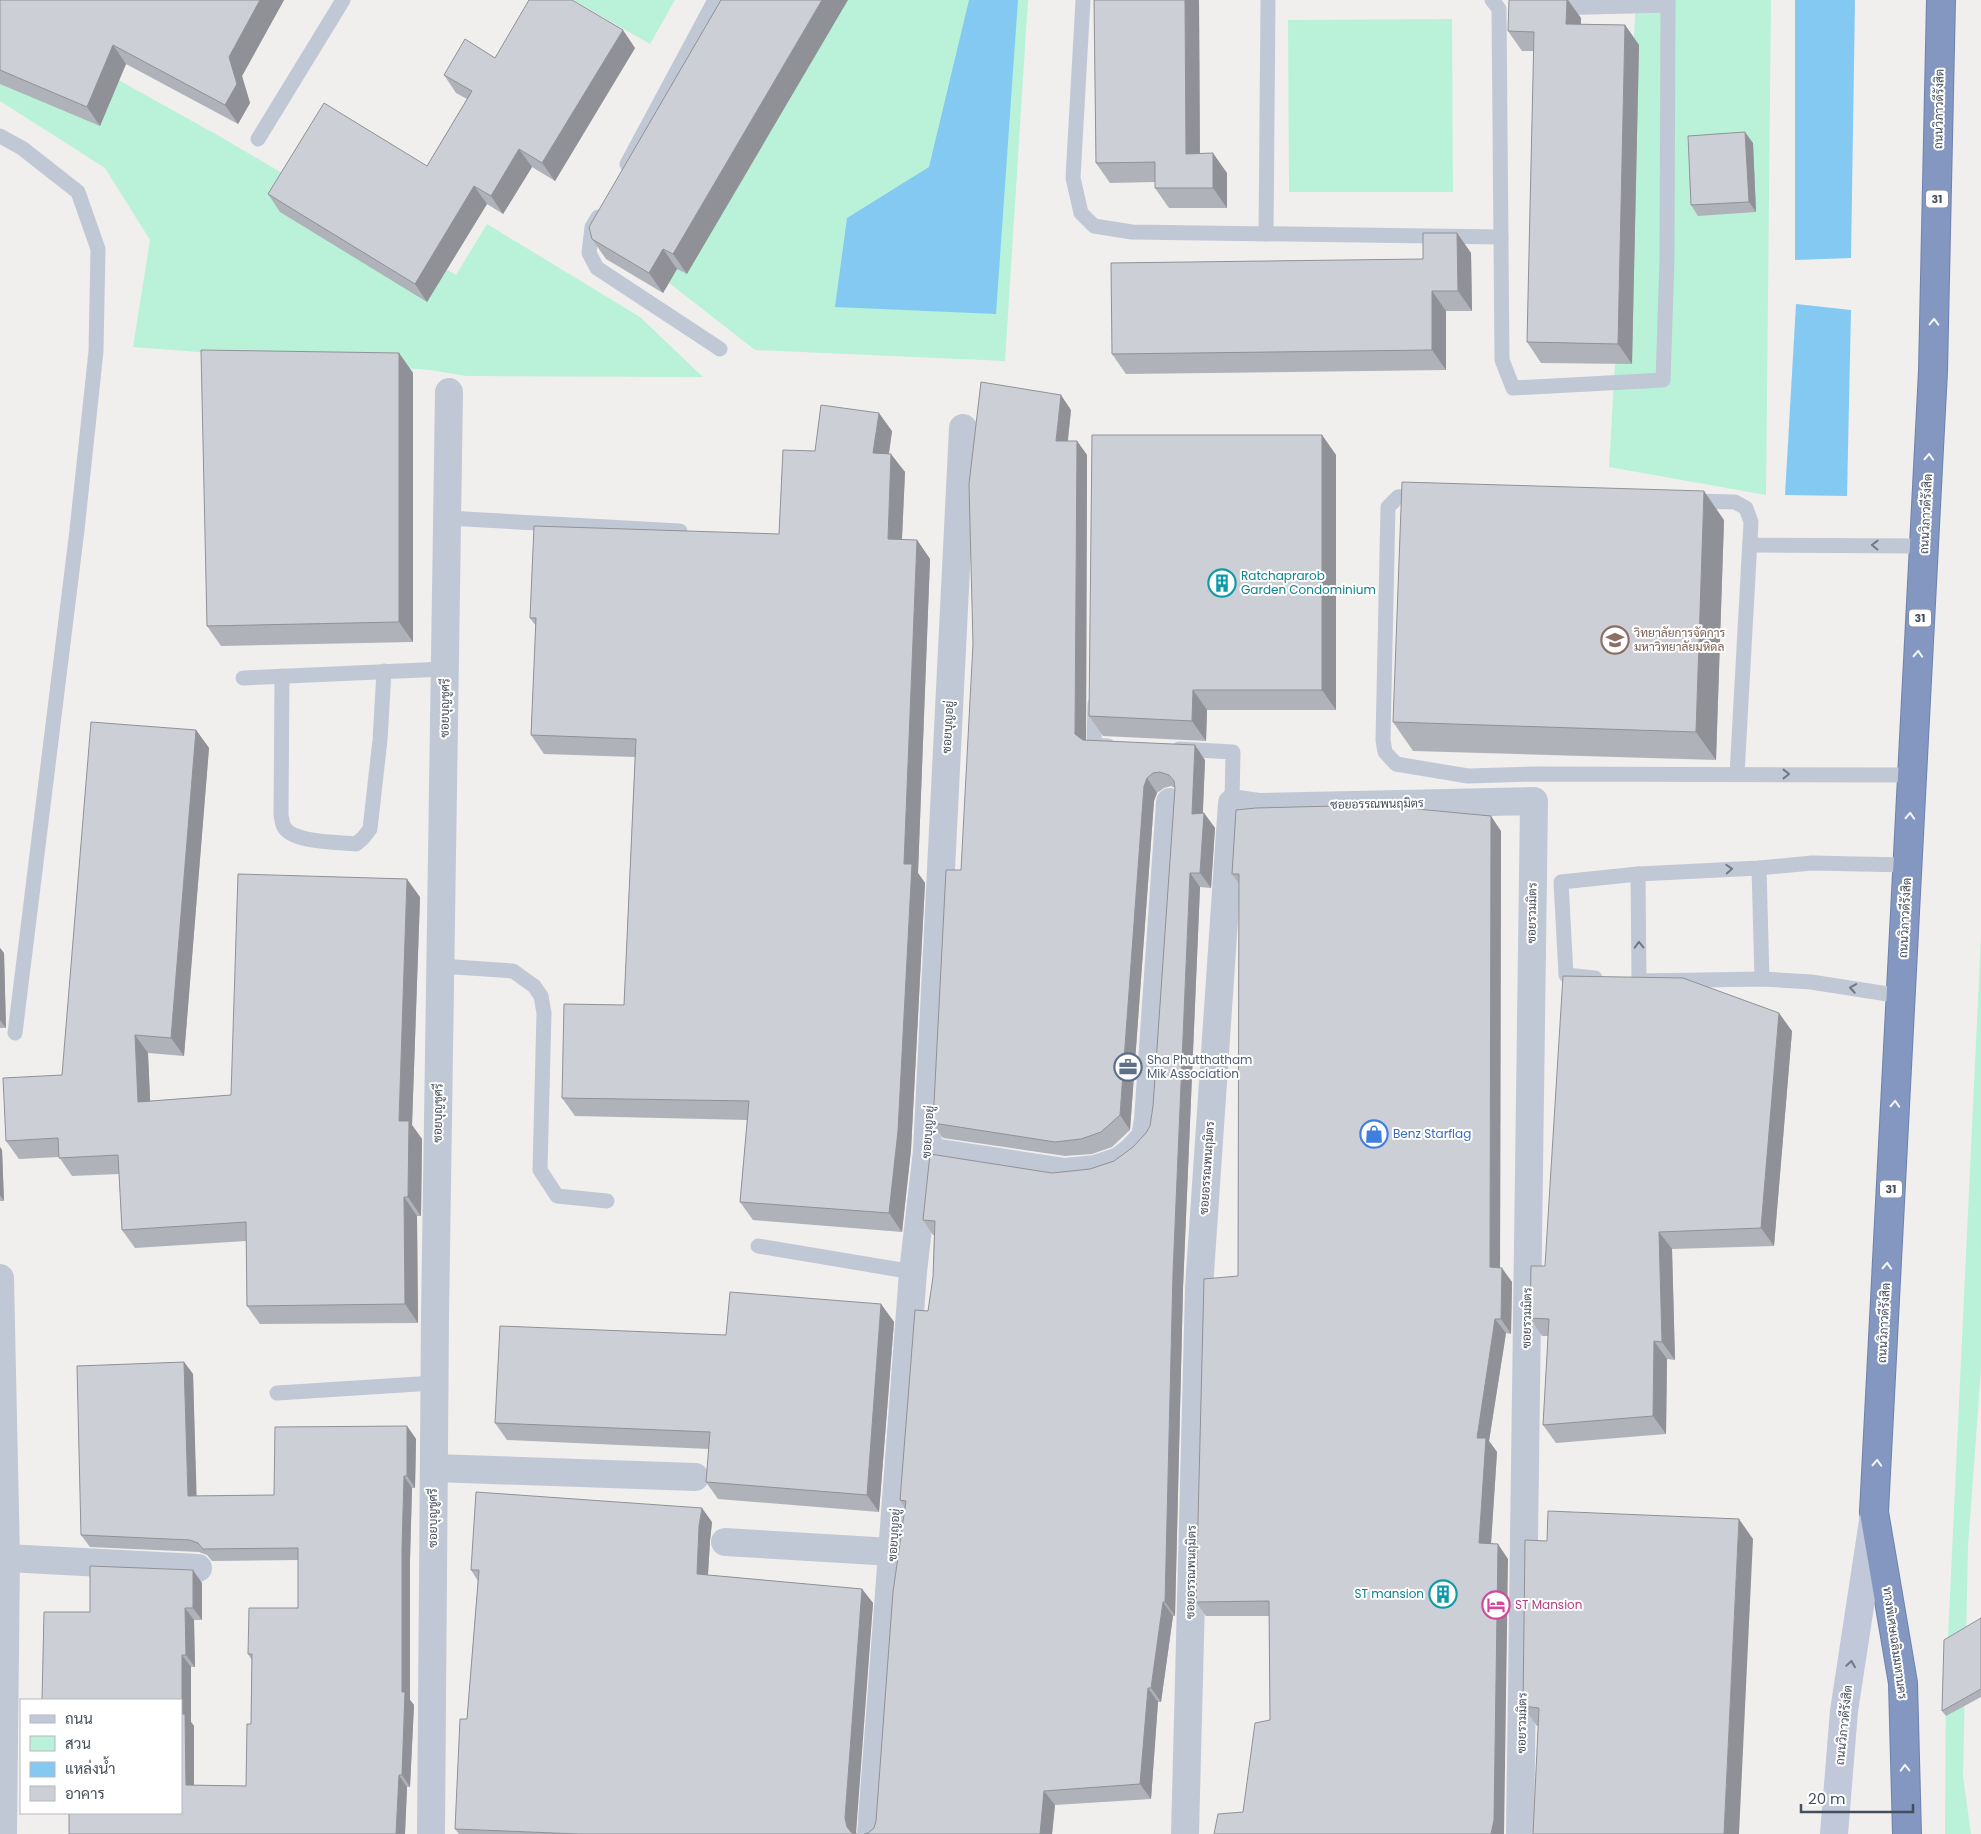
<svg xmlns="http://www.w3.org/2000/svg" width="1981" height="1834" font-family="Poppins,Sarabun,sans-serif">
	<rect width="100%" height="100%" fill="#f1efee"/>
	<!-- green -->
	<g fill="#b9f2d8">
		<polygon points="573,0 675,0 650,44"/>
		<polygon points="775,0 1028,0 1005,361 755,350 646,265"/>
		<polygon points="1636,0 1771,0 1766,495 1609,467"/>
		<polygon points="0,14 219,136 456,275 487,224 640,317 703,377 466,376 430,370 133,347 150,240 105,168 0,101"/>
		<polygon points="1452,19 1453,192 1289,192 1288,20"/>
		<polygon points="1981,935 1981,1369 1968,1547 1963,1776 1971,1834 1945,1834 1946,1680"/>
	</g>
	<!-- water -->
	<g fill="#84c9f2">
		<polygon points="969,0 1018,0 996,314 835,307 847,218 929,167"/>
		<polygon points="1795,0 1855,0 1851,258 1795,260"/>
		<polygon points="1796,304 1851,310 1847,496 1785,495"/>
	</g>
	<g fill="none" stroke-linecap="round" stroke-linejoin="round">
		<!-- highway casing -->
		<g stroke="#6e82ad" stroke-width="30">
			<polyline id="highway" points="1907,1834 1903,1683 1874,1512 1933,371 1941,0"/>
		</g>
		<!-- lane -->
		<g stroke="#c1c8d5" stroke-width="15">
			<polyline points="1083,0 1073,178 1081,213 1094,226 1132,232 1501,237"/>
			<polyline points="1492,0 1499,9 1502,360 1513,388 1663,380 1667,259 1668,0"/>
			<polyline points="1552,8 1668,5"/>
			<polyline points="0,136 22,148 78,192 98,249 96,351 77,530 15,1033"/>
			<polyline points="258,139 343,0"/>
			<polyline points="627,164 715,0"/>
			<polyline points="598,217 592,227 589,253 597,268 720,349"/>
			<polyline points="1266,234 1268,0"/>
			<polyline points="1421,494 1398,497 1388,507 1383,740 1385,752 1396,764 1468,776 1536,774 1912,775"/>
			<polyline points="1692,501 1735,502 1746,508 1751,522 1737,774"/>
			<polyline points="447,518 680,531"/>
			<polyline points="1750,544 1757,545 1924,546"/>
			<path d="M282,676L281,815C282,819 282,824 284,827C293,843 339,842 356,844L363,838L370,829L380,740L384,671"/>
			<polyline points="243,678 445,669"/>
			<polyline points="1095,704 1094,745 1108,746"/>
			<polyline points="1179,749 1233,752 1232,803"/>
			<polyline points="1759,868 1762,979"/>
			<polyline points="440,966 513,971 534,986 541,996 544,1013 540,1170 557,1196 607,1201"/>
			<polyline points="1595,978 1566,975 1561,882 1638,874"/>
			<polyline points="1901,996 1811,982 1762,979 1639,981 1638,874 1759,868 1812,863 1907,865"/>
			<polyline points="758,1246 913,1272"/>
			<polyline points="277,1393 434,1383"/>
		</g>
		<!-- street -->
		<g stroke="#c1c8d5" stroke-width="28">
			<polyline points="927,1151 1065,1172 1095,1169 1119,1161 1132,1151 1145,1137 1148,1120 1170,802"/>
			<polyline points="0,1278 6,1558 3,1834"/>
			<polyline points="434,1468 695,1477"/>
			<polyline points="725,1542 892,1552"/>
			<polyline points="6,1558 198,1568"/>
			<polyline points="431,1834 435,1317 449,392"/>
			<polyline points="871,1834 913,1272 927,1151 963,428"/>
			<polyline points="1185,1834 1199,1288 1232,803 1260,807 1534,801 1520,1834"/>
		</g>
		<!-- secondary -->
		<polyline stroke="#c0c8d9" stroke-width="28" points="1834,1834 1844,1711 1873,1521"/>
		<!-- highway -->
		<use href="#highway" stroke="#8397c1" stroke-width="28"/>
	</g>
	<!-- wall -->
	<g fill="#b0b2b9">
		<polygon points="0,0 284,0 242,76 250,103 238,124 126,64 100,126 0,84"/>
		<polygon points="721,0 687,274 677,269 663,293 606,259 592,239"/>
		<polygon points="1094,0 1199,0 1200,153 1227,173 1227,208 1169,208 1155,188 1155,182 1110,183 1096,163"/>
		<polygon points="1581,18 1581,24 1625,25 1639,45 1632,364 1541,363 1527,342 1534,51 1522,51 1508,31"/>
		<polygon points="635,48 555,181 532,167 503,214 487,204 427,302 280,212 268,194 427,166 467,99 456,93 444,75 495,58"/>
		<polygon points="1753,143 1756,212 1698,216 1691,205"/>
		<polygon points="1457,233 1471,253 1472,311 1446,311 1446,370 1126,374 1112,354 1423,259"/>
		<polygon points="399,353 413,373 413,642 221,646 207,626"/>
		<polygon points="1071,410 1068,441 1077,441 1087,455 1086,740 1205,760 1203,813 1204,813 1215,828 1211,888 1200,887 1183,1288 1175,1616 1173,1616 1161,1702 1158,1702 1151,1799 1055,1805 1052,1834 864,1834 868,1833 874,1828 876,1821 905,1508 900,1500 933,1277 934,1235 933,1235 923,1220 1052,1173 1090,1169 1114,1161 1133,1147 1146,1133 1150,1126 1153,1106 1175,788 1171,786 1164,788 1157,793 1154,801 1130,1130 1112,1147 1092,1154 1065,1156 943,1138 933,1123 961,870"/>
		<polygon points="892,431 889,454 905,472 902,540 917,540 930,559 918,873 925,883 911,1150 902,1232 753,1220 740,1202 747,1120 575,1116 562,1098 624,1005 635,757 544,754 531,735 536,626 530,618 779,534 815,451"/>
		<polygon points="1322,435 1336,455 1336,710 1207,710 1206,741 1103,736 1089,716"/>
		<polygon points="1724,520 1716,760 1413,751 1393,722"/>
		<polygon points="196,730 209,748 184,1056 148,1053 150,1101 231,1095 420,897 412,1125 422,1139 421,1216 417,1216 418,1323 260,1324 247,1306 246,1241 135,1248 122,1230 119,1174 72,1176 59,1157 19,1159 6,1141 62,1075"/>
		<polygon points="1501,831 1500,1268 1512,1282 1511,1334 1506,1333 1489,1441 1497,1452 1491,1544 1508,1559 1243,1812 1270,1720 1269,1616 1206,1616 1196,1602 1238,1276 1239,884 1232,874"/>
		<polygon points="0,948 4,953 6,1028 0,1028"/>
		<polygon points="1792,1031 1774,1246 1672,1249 1675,1360 1667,1359 1666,1434 1556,1443 1543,1425 1548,1336 1542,1336 1530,1318 1545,1266"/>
		<polygon points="0,1147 2,1150 4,1201 0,1201"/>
		<polygon points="881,1304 894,1322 879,1512 718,1499 706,1482 709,1449 507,1440 495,1423 726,1335"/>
		<polygon points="184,1362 193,1374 196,1496 274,1495 407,1426 416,1439 415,1488 412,1488 410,1560 410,1700 414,1705 410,1787 407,1787 405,1834 69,1834 181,1813 90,1612 202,1583 202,1620 194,1620 195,1667 191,1667 191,1722 194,1726 194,1785 246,1786 251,1724 252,1660 248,1654 298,1608 298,1560 212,1561 207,1555 199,1552 90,1547 81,1535"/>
		<polygon points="712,1522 710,1541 708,1575 862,1589 873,1603 855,1833 857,1834 459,1834 455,1829 467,1719 478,1581 471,1570"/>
		<polygon points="1753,1539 1538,1726 1537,1726 1523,1706 1547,1541"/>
		<polygon points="1981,1618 1981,1697 1946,1716 1942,1711"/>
	</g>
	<!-- shaded-wall -->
	<g fill="#909196">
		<polygon points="260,0 284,0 242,76 250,103 238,124 225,105 229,57"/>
		<polygon points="822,0 848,0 687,274 673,254"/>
		<polygon points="1185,0 1199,0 1200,174 1186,154"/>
		<polygon points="1567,0 1568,0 1581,18 1580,44 1566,24"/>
		<polygon points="1625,25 1639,45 1632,364 1618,344"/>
		<polygon points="623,30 635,48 555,181 542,163"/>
		<polygon points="113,45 126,64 100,126 87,107"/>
		<polygon points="1745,132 1753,143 1756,212 1749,202"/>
		<polygon points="519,149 532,167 503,214 491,196"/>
		<polygon points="1213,153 1227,173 1227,208 1213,188"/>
		<polygon points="474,186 487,204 427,302 415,284"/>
		<polygon points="1457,233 1471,253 1472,311 1458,291"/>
		<polygon points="663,249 677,269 663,293 649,273"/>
		<polygon points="1432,291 1446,311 1446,370 1432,350"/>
		<polygon points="399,353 413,373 413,642 399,622"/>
		<polygon points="1061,395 1071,410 1066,455 1056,441"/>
		<polygon points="879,413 892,431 886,472 873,453"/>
		<polygon points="1322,435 1336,455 1336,710 1322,690"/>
		<polygon points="1077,441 1087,455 1086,749 1075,734"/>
		<polygon points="891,454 905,472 901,558 888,539"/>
		<polygon points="1704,491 1724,520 1716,760 1696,732"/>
		<polygon points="917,540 930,559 918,873 925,883 911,1150 902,1232 889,1213 904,864"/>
		<polygon points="1193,690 1207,710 1206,741 1192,721"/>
		<polygon points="196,730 209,748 184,1056 171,1038"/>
		<polygon points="1195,745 1205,760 1202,829 1192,814"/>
		<polygon points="1147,778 1157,793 1154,801 1130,1130 1120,1115 1144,786"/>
		<polygon points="1204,813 1215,828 1211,888 1200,873"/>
		<polygon points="1491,816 1501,831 1500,1282 1490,1267"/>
		<polygon points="1190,873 1200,887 1183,1288 1175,1616 1165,1602 1173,1273"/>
		<polygon points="407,879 420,897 412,1125 422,1139 421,1216 408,1197 399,1121"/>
		<polygon points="0,948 4,953 6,1028 0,1020"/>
		<polygon points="1779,1013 1792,1031 1774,1246 1761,1228"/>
		<polygon points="135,1035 148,1053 151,1120 138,1102"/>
		<polygon points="0,1147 2,1150 4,1201 0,1195"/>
		<polygon points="404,1197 417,1216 418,1323 405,1304"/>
		<polygon points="1659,1232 1672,1249 1675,1360 1662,1342"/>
		<polygon points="1502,1268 1512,1282 1511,1334 1501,1319"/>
		<polygon points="881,1304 894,1322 879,1512 867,1495"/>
		<polygon points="1495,1319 1506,1333 1489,1441 1497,1452 1490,1558 1479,1543 1477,1438"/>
		<polygon points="1654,1341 1667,1359 1666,1434 1653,1416"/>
		<polygon points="184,1362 193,1374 197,1508 188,1496"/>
		<polygon points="407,1426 416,1439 415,1488 407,1476"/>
		<polygon points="404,1476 412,1488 410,1560 410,1700 414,1705 410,1787 402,1775 402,1548"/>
		<polygon points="702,1508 712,1522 710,1541 707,1589 697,1574 699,1526"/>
		<polygon points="1739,1519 1753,1539 1739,1834 1724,1834"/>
		<polygon points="1498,1544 1508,1559 1504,1834 1491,1834"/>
		<polygon points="193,1570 202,1583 202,1620 193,1608"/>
		<polygon points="862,1589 873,1603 856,1834 852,1834 847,1827 845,1818"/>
		<polygon points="1163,1602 1173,1616 1161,1702 1151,1688"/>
		<polygon points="185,1608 194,1620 195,1667 186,1655"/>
		<polygon points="182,1655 191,1667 191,1722 194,1726 194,1797 186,1785 182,1714"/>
		<polygon points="1148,1688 1158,1702 1151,1799 1140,1784"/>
		<polygon points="399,1775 407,1787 405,1834 396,1834"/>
		<polygon points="1044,1791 1055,1805 1052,1834 1040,1834"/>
	</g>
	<!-- building -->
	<g fill="#cdcfd7" stroke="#909196">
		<polygon points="0,0 260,0 229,57 237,84 225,105 113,45 87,107 0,70"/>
		<polygon points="529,0 572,0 623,30 542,163 519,149 491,196 474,186 415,284 268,194 324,103 427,166 472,91 444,75 465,39 495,58"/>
		<polygon points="721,0 822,0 673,254 663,249 649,273 592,239 589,227"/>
		<polygon points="1094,0 1185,0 1186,154 1213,153 1213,188 1155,188 1155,162 1096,163"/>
		<polygon points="1509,0 1567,0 1566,24 1625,25 1618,344 1527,342 1534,32 1508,31"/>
		<polygon points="1745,132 1749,202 1691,205 1688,136"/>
		<polygon points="1423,233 1457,233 1458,291 1432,291 1432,350 1112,354 1111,263 1423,259"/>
		<polygon points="201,350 399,353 399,622 207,626"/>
		<polygon points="981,382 1061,395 1056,441 1077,441 1075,734 1083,740 1195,745 1192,814 1204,813 1200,873 1190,873 1173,1273 1165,1602 1163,1602 1151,1688 1148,1688 1140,1784 1044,1791 1040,1834 864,1834 868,1833 874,1828 876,1821 893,1592 906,1501 900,1500 915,1310 928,1311 933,1277 935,1221 923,1220 930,1154 1052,1173 1090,1169 1114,1161 1133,1147 1146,1133 1150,1126 1153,1106 1175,788 1174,781 1169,775 1160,772 1153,773 1147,778 1144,786 1120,1115 1101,1132 1081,1139 1055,1142 933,1123 946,870 961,870 973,644 969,484"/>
		<polygon points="821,405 879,413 873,453 891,454 888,539 917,540 904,864 912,864 898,1131 889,1213 740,1202 749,1101 562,1098 564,1004 624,1005 636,739 531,735 536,618 530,618 534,526 779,534 783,450 815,451"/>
		<polygon points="1092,435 1322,435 1322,690 1193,690 1192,721 1089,716"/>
		<polygon points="1402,482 1704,491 1696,732 1393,722"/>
		<polygon points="91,722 196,730 171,1038 135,1035 138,1102 231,1095 238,874 407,879 399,1121 409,1121 408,1197 404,1197 405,1304 247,1306 246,1222 122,1230 118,1155 59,1158 58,1138 6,1141 3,1078 62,1075"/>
		<polygon points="1374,805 1491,816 1490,1267 1502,1268 1501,1319 1495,1319 1477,1438 1486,1438 1479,1543 1498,1544 1494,1820 1491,1834 1214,1834 1218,1814 1243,1812 1255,1723 1270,1720 1269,1601 1196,1602 1204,1279 1238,1276 1239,874 1232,874 1236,810 1256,808"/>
		<polygon points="1563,976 1683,978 1779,1013 1761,1228 1659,1232 1662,1342 1654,1341 1653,1416 1543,1425 1549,1319 1530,1318 1531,1266 1545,1266"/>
		<polygon points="730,1292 881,1304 867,1495 706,1482 710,1432 495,1423 500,1326 726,1335"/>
		<polygon points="184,1362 188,1496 274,1495 275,1427 407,1426 407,1476 404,1476 402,1548 402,1692 405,1692 402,1775 399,1775 396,1834 69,1834 69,1813 181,1813 181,1700 42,1700 44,1612 90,1612 90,1566 193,1570 193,1608 185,1608 186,1655 182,1655 182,1714 185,1714 186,1785 246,1786 247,1724 251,1724 252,1654 248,1654 249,1608 298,1608 298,1548 203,1549 198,1543 190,1540 81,1535 77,1366"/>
		<polygon points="476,1492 702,1508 699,1526 697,1574 862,1589 845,1818 847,1827 852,1833 857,1834 579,1834 455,1829 460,1719 467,1719 479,1570 471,1570"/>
		<polygon points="1548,1511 1739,1519 1724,1834 1533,1834 1539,1708 1523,1706 1525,1540 1547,1541"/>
		<polygon points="1981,1618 1981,1689 1942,1711 1944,1640"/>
	</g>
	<!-- one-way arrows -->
	<defs><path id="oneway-chevron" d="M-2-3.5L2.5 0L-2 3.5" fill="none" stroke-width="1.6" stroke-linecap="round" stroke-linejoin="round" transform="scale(1.25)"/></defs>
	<g stroke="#f3f5f9">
		<use href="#oneway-chevron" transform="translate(1934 322) rotate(-89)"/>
		<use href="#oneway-chevron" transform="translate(1929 457) rotate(-87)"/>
		<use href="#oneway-chevron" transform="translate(1918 654) rotate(-87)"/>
		<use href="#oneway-chevron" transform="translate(1910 816) rotate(-87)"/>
		<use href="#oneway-chevron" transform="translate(1895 1104) rotate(-87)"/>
		<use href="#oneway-chevron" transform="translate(1887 1266) rotate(-87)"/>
		<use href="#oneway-chevron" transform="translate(1877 1463) rotate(-87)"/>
		<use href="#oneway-chevron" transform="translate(1905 1768) rotate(-91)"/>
	</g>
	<g stroke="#707987">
		<use href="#oneway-chevron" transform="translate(1875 545) rotate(-179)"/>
		<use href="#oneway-chevron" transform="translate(1786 774)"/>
		<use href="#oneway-chevron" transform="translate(1729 869) rotate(-3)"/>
		<use href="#oneway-chevron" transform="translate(1639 945) rotate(-91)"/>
		<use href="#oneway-chevron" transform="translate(1853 988) rotate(-171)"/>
	</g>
	<use stroke="#707988" href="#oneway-chevron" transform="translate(1851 1664) rotate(-81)"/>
	<!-- icons -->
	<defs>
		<g id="building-ring" transform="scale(1.4375)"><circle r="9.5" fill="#fff" stroke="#0f9aa8" stroke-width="1.5"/><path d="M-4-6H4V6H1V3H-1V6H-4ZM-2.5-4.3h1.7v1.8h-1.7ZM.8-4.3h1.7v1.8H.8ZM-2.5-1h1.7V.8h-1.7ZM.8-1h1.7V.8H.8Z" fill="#0f9aa8"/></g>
		<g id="university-ring" transform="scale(1.4375)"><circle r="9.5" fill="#fff" stroke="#8d6e63" stroke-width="1.5"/><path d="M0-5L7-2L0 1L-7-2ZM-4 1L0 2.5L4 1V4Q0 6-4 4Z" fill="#8d6e63"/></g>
		<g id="office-ring" transform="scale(1.4375)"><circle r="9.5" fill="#fff" stroke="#5c6f8a" stroke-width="1.5"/><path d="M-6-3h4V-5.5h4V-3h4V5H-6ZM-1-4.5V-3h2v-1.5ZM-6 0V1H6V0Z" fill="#5c6f8a"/></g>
		<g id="shop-ring" transform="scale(1.4375)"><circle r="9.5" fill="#fff" stroke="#3f7fe0" stroke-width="1.5"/><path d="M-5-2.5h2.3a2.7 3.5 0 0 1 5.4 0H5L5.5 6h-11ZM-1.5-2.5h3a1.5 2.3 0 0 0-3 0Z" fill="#3f7fe0"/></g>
		<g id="hotel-ring" transform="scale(1.4375)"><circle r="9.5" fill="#fff" stroke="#d1479c" stroke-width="1.5"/><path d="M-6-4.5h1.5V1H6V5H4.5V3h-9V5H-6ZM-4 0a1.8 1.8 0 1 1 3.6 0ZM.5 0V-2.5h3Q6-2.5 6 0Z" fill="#d1479c"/></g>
	</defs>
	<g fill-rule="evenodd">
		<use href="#building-ring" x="1222" y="583"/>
		<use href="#university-ring" x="1615" y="640"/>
		<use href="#office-ring" x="1128" y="1067"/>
		<use href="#shop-ring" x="1374" y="1134"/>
		<use href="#building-ring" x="1443" y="1594"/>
		<use href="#hotel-ring" x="1496" y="1605"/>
	</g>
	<g text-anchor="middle" stroke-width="4" stroke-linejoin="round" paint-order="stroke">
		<!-- shield labels -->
		<g fill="#fff" stroke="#7d838e" stroke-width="1">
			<rect x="1926" y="190.5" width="22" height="17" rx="4"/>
			<rect x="1909" y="609.5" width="22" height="17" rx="4"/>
			<rect x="1880" y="1180.5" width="22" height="17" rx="4"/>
		</g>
		<g font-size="11" font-weight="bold" fill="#454e5d">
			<text x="1937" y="203">31</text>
			<text x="1920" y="622">31</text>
			<text x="1891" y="1193">31</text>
		</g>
		<!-- street labels -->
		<g font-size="12" fill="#454e5d" stroke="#fff">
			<text transform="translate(1939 109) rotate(-89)" y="4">ถนนวิภาวดีรังสิต</text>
			<text transform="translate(1926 514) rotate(-87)" y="4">ถนนวิภาวดีรังสิต</text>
			<text transform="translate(445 708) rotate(-89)" y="4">ซอยบุญชูศรี</text>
			<text transform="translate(948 727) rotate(-87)" y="4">ซอยบุญอยู่</text>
			<text transform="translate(1377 804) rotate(-1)" y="4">ซอยอรรณพนฤมิตร</text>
			<text transform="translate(1532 913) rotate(-89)" y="4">ซอยรวมมิตร</text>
			<text transform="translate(1905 918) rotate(-87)" y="4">ถนนวิภาวดีรังสิต</text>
			<text transform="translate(438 1113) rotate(-89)" y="4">ซอยบุญชูศรี</text>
			<text transform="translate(928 1132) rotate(-86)" y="4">ซอยบุญอยู่</text>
			<text transform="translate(1207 1168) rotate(-86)" y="4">ซอยอรรณพนฤมิตร</text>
			<text transform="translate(1527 1318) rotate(-89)" y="4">ซอยรวมมิตร</text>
			<text transform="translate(1884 1323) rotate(-87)" y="4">ถนนวิภาวดีรังสิต</text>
			<text transform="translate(433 1518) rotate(-90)" y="4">ซอยบุญชูศรี</text>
			<text transform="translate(894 1535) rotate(-86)" y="4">ซอยบุญอยู่</text>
			<text transform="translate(1191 1572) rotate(-89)" y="4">ซอยอรรณพนฤมิตร</text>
			<text transform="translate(1895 1643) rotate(82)" y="4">ทางพิเศษเฉลิมมหานคร</text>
			<text transform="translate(1522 1723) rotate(-89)" y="4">ซอยรวมมิตร</text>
			<text transform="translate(1844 1725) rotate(-84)" y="4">ถนนวิภาวดีรังสิต</text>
		</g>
		<!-- culture labels -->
		<g font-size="12" fill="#0d838f" stroke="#fff" text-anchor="start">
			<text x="1241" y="580">Ratchaprarob<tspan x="1241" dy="14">Garden Condominium</tspan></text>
			<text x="1424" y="1598" text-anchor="end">ST mansion</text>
		</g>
		<!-- education labels -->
		<g font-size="12" fill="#785e54" stroke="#fff" text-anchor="start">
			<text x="1634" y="637">วิทยาลัยการจัดการ<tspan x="1634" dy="14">มหาวิทยาลัยมหิดล</tspan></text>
		</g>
		<!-- service labels -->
		<g font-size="12" fill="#4e5e75" stroke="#fff" text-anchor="start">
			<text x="1147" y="1064">Sha Phutthatham<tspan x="1147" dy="14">Mik Association</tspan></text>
		</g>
		<!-- shop labels -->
		<g font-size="12" fill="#366cbe" stroke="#fff" text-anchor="start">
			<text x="1393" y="1138">Benz Starflag</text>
		</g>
		<!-- hotel labels -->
		<g font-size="12" fill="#b23c85" stroke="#fff" text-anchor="start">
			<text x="1515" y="1609">ST Mansion</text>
		</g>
	</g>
	<!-- legend -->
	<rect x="20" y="1699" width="162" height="115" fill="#ffffff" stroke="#b5b8be"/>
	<rect x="30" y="1715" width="25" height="8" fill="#c0c8d9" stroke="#b5b8be"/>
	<text x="65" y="1724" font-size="15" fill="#454e5d">ถนน</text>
	<rect x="30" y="1736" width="25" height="15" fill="#b9f2d8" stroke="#b5b8be"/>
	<text x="65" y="1749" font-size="15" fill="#454e5d">สวน</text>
	<rect x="30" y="1762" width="25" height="15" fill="#84c9f2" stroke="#b5b8be"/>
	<text x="65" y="1774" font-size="15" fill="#454e5d">แหล่งน้ำ</text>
	<rect x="30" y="1786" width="25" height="15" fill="#cdcfd7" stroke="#b5b8be"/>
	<text x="65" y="1799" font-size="15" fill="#454e5d">อาคาร</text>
	<!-- scale -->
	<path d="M1801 1804v8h112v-8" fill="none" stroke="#454e5d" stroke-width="2.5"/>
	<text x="1808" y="1804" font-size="15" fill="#454e5d" stroke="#ffffff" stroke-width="4" paint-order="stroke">20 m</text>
</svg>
